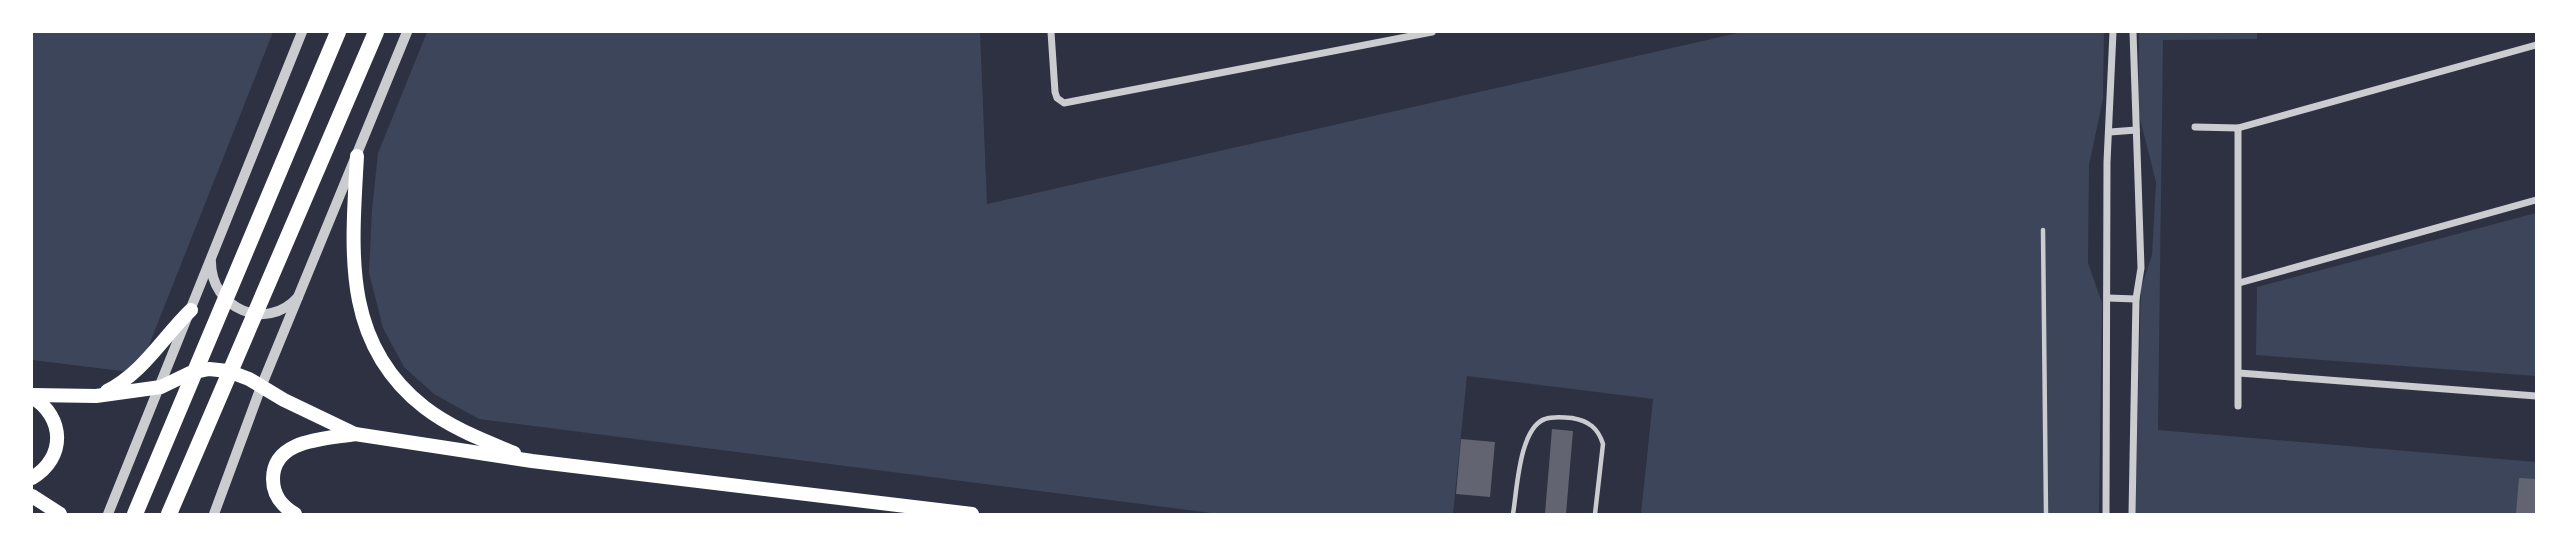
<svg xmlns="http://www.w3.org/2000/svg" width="2568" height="546" font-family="Lora,serif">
	<rect width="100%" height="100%" fill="#2d3142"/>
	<!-- green -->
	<g fill="#3c4559">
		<polygon points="32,32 273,32 138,373 32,360"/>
		<polygon points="427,32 980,32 987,204 1742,32 2104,32 2103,99 2089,165 2088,263 2102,303 2099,514 1641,514 1653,399 1467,376 1453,514 1219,514 479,419 434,394 404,367 383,328 369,273 372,209 378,153"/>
		<polygon points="2139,32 2257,32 2257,39 2163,40 2158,430 2536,462 2536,514 2135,514 2141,288 2152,255 2156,182 2138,111"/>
		<polygon points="2536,213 2536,376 2256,355 2257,287"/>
	</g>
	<!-- building -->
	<g fill="#626471">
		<polygon points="1552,429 1573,431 1566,514 1545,514"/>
		<polygon points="1461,439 1495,442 1490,497 1456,494"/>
		<polygon points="2519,478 2536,479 2536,514 2516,514"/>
	</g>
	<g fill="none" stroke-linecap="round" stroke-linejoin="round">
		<!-- service -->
		<g stroke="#caccd0" stroke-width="4.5">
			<polyline points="2043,230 2046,514"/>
			<path d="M1513,514C1517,491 1519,428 1545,419C1553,416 1563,417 1572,418C1589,421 1598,428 1603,444L1595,514"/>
		</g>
		<!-- minor -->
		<g stroke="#caccd0" stroke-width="7">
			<polyline points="1051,32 1055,92 1057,98 1064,103 1432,32"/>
			<polyline points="2195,127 2238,128 2536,45"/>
			<polyline points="2238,128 2238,406"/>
			<polyline points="2110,132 2136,130"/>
			<polyline points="2239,283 2536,200"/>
			<polyline points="2108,298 2136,299"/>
			<polyline points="2239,373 2536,396"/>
			<polyline points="2106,514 2107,162 2113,32"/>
			<polyline points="2132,514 2136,299 2141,268 2133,32"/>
		</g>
		<!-- tertiary -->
		<g stroke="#caccd0" stroke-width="10">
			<path d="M211,262C211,308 266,333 298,297"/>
			<polyline points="108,514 302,32"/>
			<polyline points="214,514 261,387 407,32"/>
		</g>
		<!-- primary -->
		<g stroke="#fff" stroke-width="14">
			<path d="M357,156C352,250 341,342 424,407C451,428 483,440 514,453"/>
			<path d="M107,391C143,373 163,337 191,310"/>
			<polyline points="32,395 96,396 161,387 190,373 209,369 228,371 249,379 284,400 355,434 532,461 972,514"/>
			<path d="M32,397C65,417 66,458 32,478"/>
			<polyline points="32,496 60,514"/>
			<path d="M295,514C282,506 273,496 273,479C273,439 325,439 355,434"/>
		</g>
		<!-- trunk -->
		<g stroke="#fff" stroke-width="16">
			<polyline points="135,514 338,32"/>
			<polyline points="169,514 376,32"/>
		</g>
	</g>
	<!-- border -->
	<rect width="2568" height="546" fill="none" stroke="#ffffff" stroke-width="66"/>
</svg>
